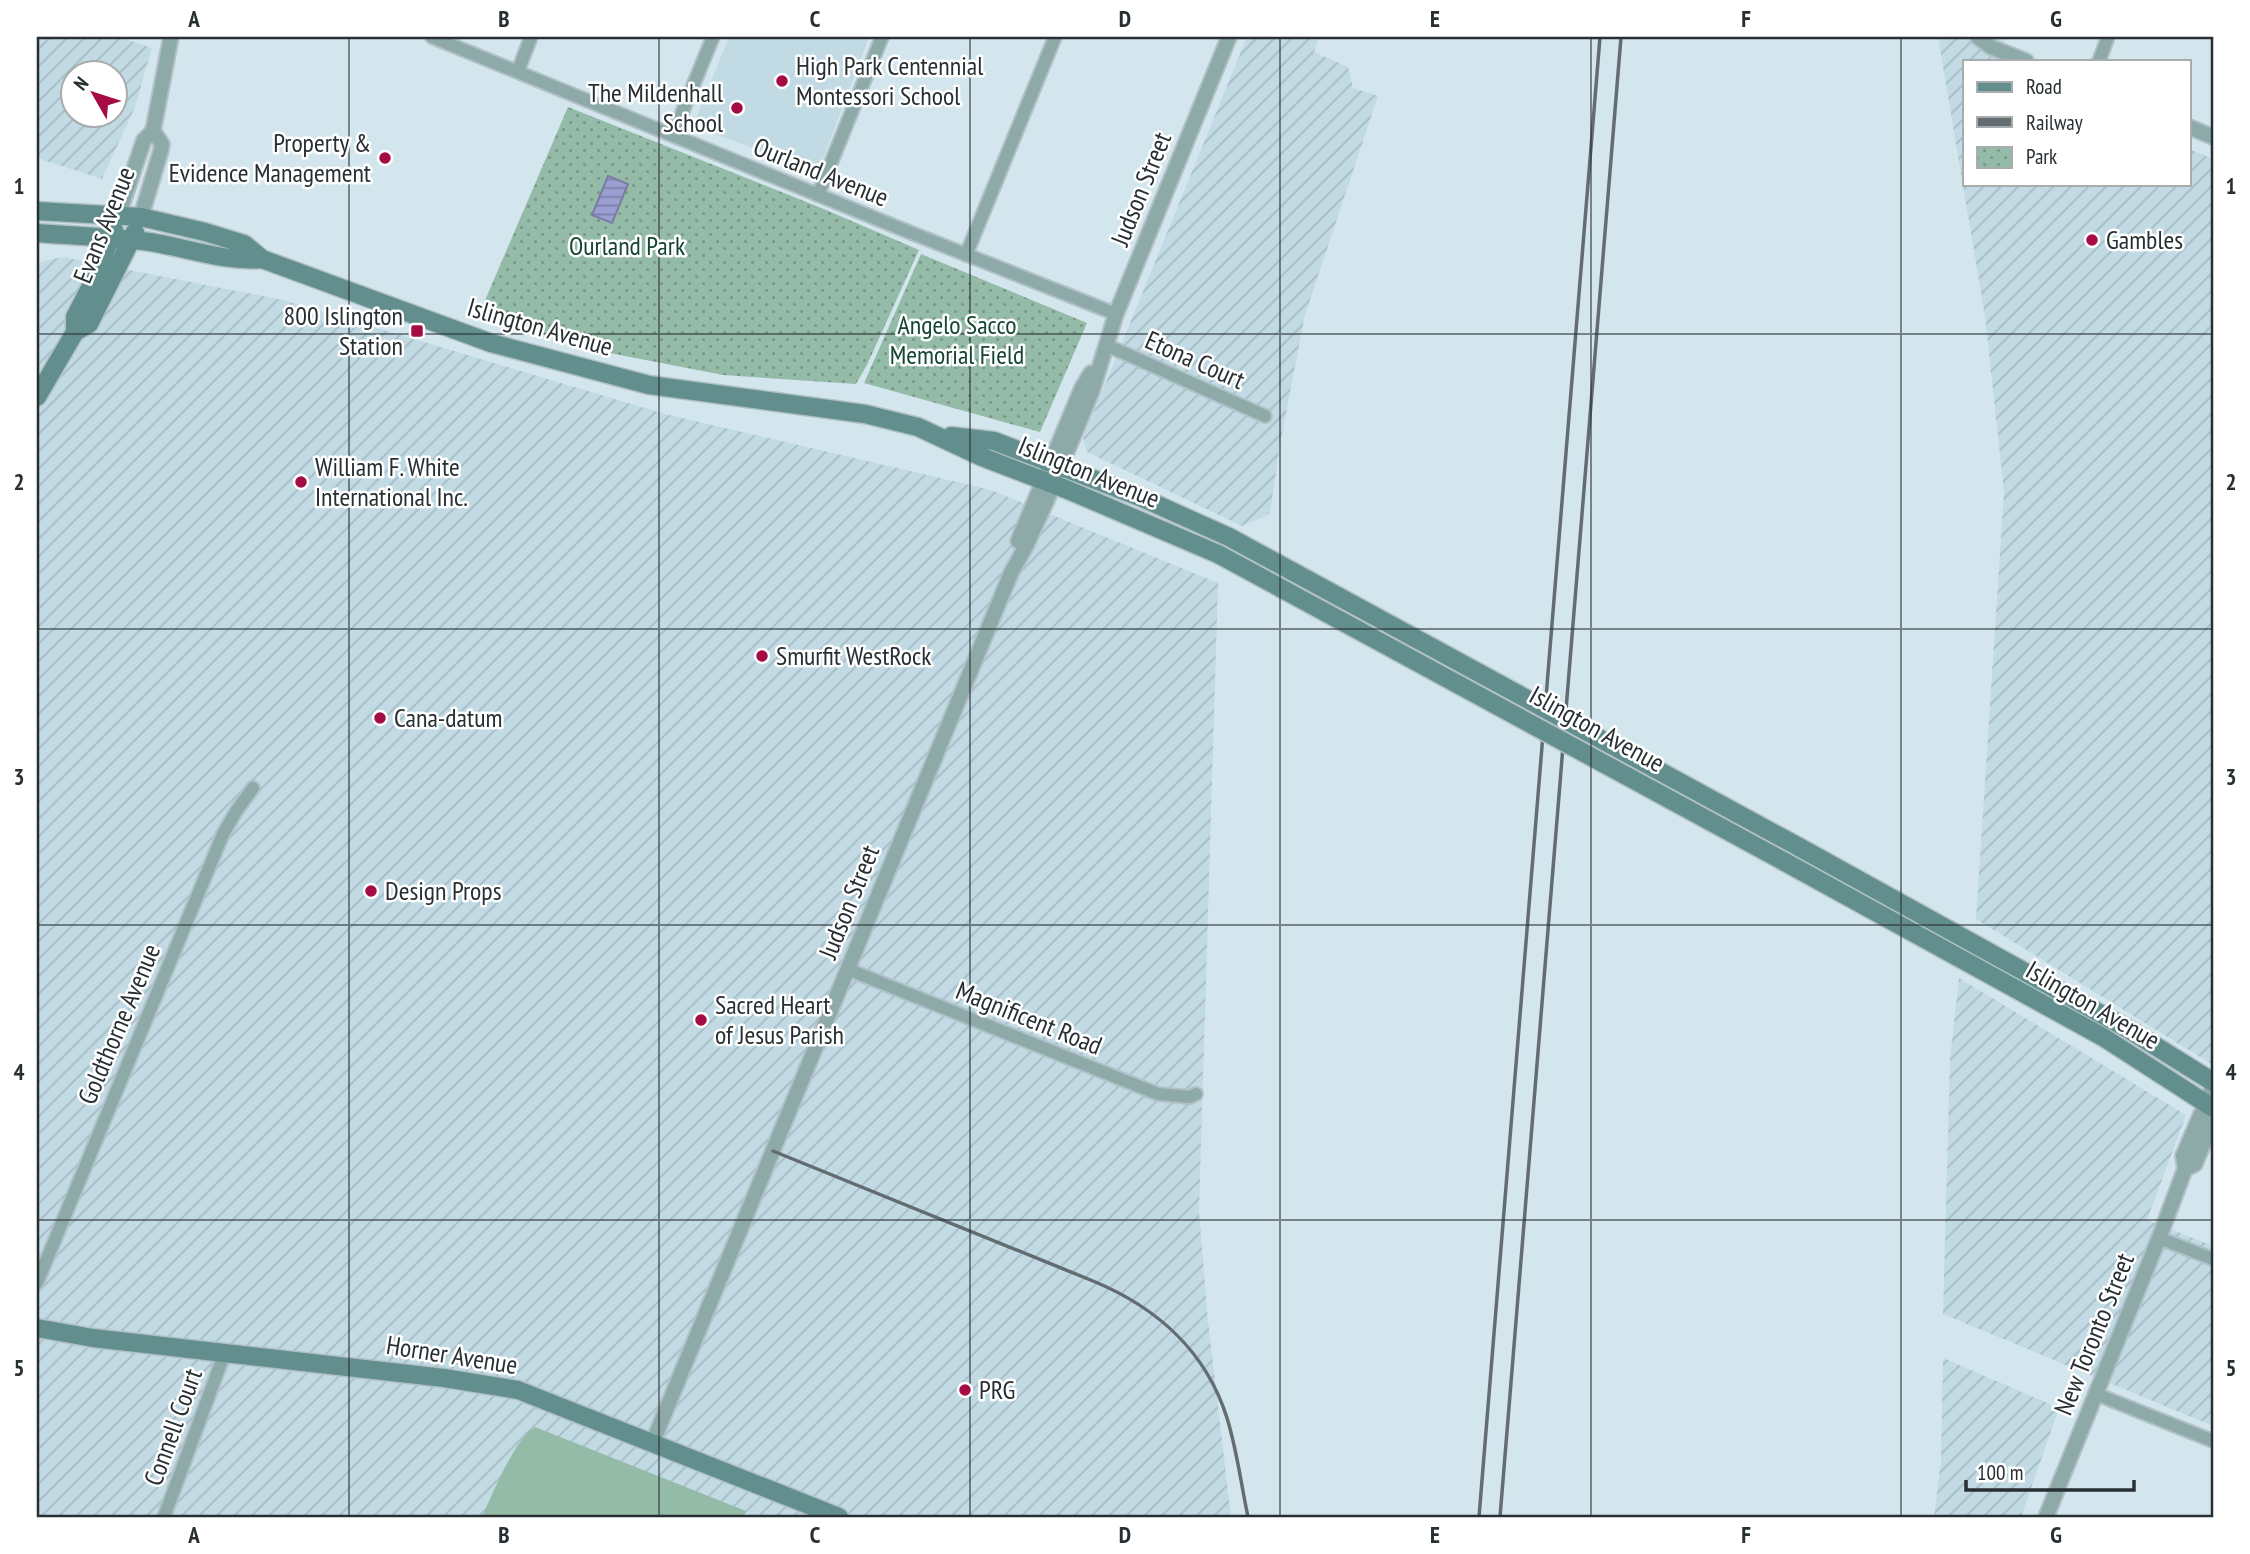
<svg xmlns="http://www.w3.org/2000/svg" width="2250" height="1554" font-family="'PT Sans Narrow',sans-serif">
	<defs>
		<pattern id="industrial-furrows" width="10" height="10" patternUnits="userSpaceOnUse" patternTransform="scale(1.75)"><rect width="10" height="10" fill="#c1dae4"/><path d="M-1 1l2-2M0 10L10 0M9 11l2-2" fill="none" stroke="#a6bbc4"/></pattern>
		<pattern id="park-dots" width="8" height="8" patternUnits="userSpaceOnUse" patternTransform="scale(1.75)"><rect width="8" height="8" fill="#94baa8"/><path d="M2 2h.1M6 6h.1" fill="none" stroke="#799889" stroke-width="1.8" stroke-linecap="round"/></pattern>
		<pattern id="water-rules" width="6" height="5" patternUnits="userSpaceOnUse" patternTransform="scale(1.75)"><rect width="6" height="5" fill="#9b9ed0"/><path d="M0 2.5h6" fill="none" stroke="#7e81a9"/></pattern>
	</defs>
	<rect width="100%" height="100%" fill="#d4e6ed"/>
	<!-- built -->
	<polygon fill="#c1dae4" points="729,37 869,37 818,172 693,126"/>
	<!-- industrial -->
	<g fill="url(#industrial-furrows)" fill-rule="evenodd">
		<path d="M37,37H119L152,48L135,107L102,179L37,158ZM74,74H116V116H74Z"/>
		<polygon points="1247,37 1319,37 1314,52 1348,67 1353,88 1378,96 1305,315 1280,444 1270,514 1242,526 1087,452 1083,438"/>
		<polygon points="1938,37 2006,37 2000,51 2000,61 1965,61 1965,184 2189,184 2189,149 2213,159 2213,1065 1976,919 2004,492 1985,316"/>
		<polygon points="62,257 283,300 665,414 991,490 1218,583 1199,1212 1208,1321 1231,1517 37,1517 37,263"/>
		<polygon points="1959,978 2186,1115 2147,1220 2213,1246 2213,1426 1943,1314 1950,1059"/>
		<polygon points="1943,1358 2059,1408 2021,1517 1934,1517 1941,1461"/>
	</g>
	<!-- green -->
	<path fill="#94baa8" d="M535,1427L746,1511L743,1517H482C492,1495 515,1438 535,1427Z"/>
	<!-- park -->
	<g fill="url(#park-dots)">
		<polygon points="568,107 819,207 919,250 867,365 856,384 723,375 589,349 480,312"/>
		<polygon points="921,254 1087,323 1040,432 864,383"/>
	</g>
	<!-- water -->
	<polygon fill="url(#water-rules)" stroke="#787da1" stroke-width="2" points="608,176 628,184 612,223 592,215"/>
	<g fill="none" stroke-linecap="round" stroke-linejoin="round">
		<!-- minor casing -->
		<g stroke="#b2c1c8" stroke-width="16">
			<g id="minor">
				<polyline points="432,37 899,228 1116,314"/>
				<polyline points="2099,61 2108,37"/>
				<polyline points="518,71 531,37"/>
				<polyline points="673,135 713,37"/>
				<polyline points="818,195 882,37"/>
				<polyline points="966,255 1055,37"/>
				<polyline points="1106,345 1265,416"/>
				<polyline points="847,969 1158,1094 1190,1097 1196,1094"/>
				<polyline points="2159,1238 2213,1259"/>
				<polyline points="37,1283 223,834 237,810 253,788"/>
				<polyline points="2096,1394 2213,1441"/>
				<polyline points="164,1517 225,1352"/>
			</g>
		</g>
		<!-- tertiary casing -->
		<g stroke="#b2c1c8" stroke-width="18">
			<g id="tertiary">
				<polyline points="1978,37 1991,47 2026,61"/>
				<polyline points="2189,127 2213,137"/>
				<polyline points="118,216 144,140 153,131 171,37"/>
				<polyline points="141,217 161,150 162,144 153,131"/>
				<polyline points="1018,541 1082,388 1091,373"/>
				<polyline points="2185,1169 2195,1164 2213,1120"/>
				<polyline points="652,1444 1011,573 1026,546 1046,502 1092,391 1116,314 1229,37"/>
				<polyline points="2046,1517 2159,1238 2185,1169 2183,1156 2213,1086"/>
			</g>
		</g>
		<!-- secondary casing -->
		<g stroke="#b2c1c8" stroke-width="21">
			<g id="secondary">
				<polyline points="37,211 141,217 205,232 244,244 262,259 491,343 649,385 865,414 918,427 982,457 1068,490 1218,554"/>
				<path d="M37,233C75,236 112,237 150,242C187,248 224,262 262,259"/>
				<polyline points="75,332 89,324 135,232"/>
				<polyline points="37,397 75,332 75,317 91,286 114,230"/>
				<polyline points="951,436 994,441 1140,497 1229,537"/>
				<polyline points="1799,847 2128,1029 2213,1082"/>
				<polyline points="1785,862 2103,1037 2213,1108"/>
				<polyline points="37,1328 93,1338 444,1378 518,1390 839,1517"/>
			</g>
		</g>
		<!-- minor -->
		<use href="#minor" stroke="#8daaa9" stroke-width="12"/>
		<!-- tertiary -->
		<use href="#tertiary" stroke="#8daaa9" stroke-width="14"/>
		<!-- secondary -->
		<use href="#secondary" stroke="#628f8e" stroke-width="18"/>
		<!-- rail -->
		<g stroke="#626c71" stroke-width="3.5">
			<path d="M773,1151L1093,1281C1156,1307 1206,1351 1227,1418C1237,1450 1241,1484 1248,1517"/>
			<polyline points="1479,1517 1600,37"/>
			<polyline points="1500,1517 1621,37"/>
		</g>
		<!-- secondary-bridge casing -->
		<g stroke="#b2c1c8" stroke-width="21" stroke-linecap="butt">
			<g id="secondary-bridge">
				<polyline points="1229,537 1799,847"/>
				<polyline points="1218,554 1785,862"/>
			</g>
		</g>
		<!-- secondary-bridge -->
		<use href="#secondary-bridge" stroke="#628f8e" stroke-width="18"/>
	</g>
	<!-- grid -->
	<path fill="none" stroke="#282f32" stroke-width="2" stroke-opacity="0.55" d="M349,37V1517M659,37V1517M970,37V1517M1280,37V1517M1591,37V1517M1901,37V1517M37,334H2213M37,629H2213M37,925H2213M37,1220H2213"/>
	<!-- markers -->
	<g fill="#a40c43" stroke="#fff" stroke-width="2.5">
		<circle cx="782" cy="81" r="7"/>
		<circle cx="737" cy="108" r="7"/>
		<circle cx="385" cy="158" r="7"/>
		<circle cx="2092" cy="240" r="7"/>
		<rect x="410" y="324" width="14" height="14" rx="3.5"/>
		<circle cx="301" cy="482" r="7"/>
		<circle cx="762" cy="656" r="7"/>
		<circle cx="380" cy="718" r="7"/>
		<circle cx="371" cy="891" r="7"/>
		<circle cx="701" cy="1020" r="7"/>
		<circle cx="965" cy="1390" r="7"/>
	</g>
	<g text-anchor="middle" stroke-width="5" stroke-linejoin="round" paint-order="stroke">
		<!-- poi labels -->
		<g font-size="26" fill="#282f32" stroke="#fff" text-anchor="start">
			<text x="796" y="75">High Park Centennial<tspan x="796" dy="30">Montessori School</tspan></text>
			<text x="723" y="102" text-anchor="end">The Mildenhall<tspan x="723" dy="30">School</tspan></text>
			<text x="371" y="152" text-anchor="end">Property &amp;<tspan x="371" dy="30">Evidence Management</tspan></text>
			<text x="2106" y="249">Gambles</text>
			<text x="403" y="325" text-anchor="end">800 Islington<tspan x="403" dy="30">Station</tspan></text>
			<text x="315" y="476">William F. White<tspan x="315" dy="30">International Inc.</tspan></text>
			<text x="776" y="665">Smurfit WestRock</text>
			<text x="394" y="727">Cana-datum</text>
			<text x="385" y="900">Design Props</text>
			<text x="715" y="1014">Sacred Heart<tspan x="715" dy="30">of Jesus Parish</tspan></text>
			<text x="979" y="1399">PRG</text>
		</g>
		<!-- street labels -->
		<g font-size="26" fill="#282f32" stroke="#fff">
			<text transform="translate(821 172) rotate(22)" y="9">Ourland Avenue</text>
			<text transform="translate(1141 189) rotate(-68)" y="9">Judson Street</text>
			<text transform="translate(104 225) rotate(-68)" y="9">Evans Avenue</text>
			<text transform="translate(540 327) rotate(16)" y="9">Islington Avenue</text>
			<text transform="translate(1195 360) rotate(24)" y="9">Etona Court</text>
			<text transform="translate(1089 472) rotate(22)" y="9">Islington Avenue</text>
			<text transform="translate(1597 729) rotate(29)" y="9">Islington Avenue</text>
			<text transform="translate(849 902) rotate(-68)" y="9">Judson Street</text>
			<text transform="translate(2093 1005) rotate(30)" y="9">Islington Avenue</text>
			<text transform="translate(1029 1018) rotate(22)" y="9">Magnificent Road</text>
			<text transform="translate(119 1024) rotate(-67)" y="9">Goldthorne Avenue</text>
			<text transform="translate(2094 1334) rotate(-68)" y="9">New Toronto Street</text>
			<text transform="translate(452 1355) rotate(9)" y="9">Horner Avenue</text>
			<text transform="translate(173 1427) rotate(-70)" y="9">Connell Court</text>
		</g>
		<!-- park labels -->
		<g font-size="26" fill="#144532" stroke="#fff">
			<text x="627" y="255">Ourland Park</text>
			<text x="957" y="334">Angelo Sacco<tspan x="957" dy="30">Memorial Field</tspan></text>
		</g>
	</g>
	<!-- border -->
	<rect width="2250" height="1554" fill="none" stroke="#ffffff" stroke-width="77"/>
	<!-- legend -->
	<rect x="1963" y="60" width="228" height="126" fill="#ffffff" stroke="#a9acad" stroke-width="2"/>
	<rect x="1977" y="82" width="35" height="10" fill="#628f8e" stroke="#a9acad" stroke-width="2"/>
	<text x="2026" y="94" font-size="21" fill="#282f32">Road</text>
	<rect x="1977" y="117" width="35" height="10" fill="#626c71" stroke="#a9acad" stroke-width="2"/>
	<text x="2026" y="130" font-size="21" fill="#282f32">Railway</text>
	<rect x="1977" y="147" width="35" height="21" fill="url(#park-dots)" stroke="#a9acad" stroke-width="2"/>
	<text x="2026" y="164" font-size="21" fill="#282f32">Park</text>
	<!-- north arrow -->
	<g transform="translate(94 94) rotate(309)"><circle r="33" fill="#ffffff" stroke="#a9acad" stroke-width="2"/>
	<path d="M0-5L12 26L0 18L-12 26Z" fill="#a40c43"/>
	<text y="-10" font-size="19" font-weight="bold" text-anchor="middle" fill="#282f32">N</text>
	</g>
	<!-- scale -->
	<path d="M1966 1480v10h168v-10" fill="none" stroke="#282f32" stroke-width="3.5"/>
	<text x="1977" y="1480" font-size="21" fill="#282f32" stroke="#ffffff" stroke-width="5" paint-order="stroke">100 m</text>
	<rect x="38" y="38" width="2174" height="1478" fill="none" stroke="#282f32" stroke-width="2.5"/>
	<g font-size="23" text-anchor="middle" font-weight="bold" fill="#282f32">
		<text x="194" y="27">A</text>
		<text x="504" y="27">B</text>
		<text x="815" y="27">C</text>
		<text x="1125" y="27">D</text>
		<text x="1435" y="27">E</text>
		<text x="1746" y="27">F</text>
		<text x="2056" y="27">G</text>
		<text x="19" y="194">1</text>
		<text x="2231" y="194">1</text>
		<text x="19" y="490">2</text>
		<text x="2231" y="490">2</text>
		<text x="19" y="785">3</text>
		<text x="2231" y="785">3</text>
		<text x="19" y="1080">4</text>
		<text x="2231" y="1080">4</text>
		<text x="19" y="1376">5</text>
		<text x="2231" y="1376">5</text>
		<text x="194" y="1543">A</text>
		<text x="504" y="1543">B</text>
		<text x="815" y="1543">C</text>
		<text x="1125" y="1543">D</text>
		<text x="1435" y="1543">E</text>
		<text x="1746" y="1543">F</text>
		<text x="2056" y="1543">G</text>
	</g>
</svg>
